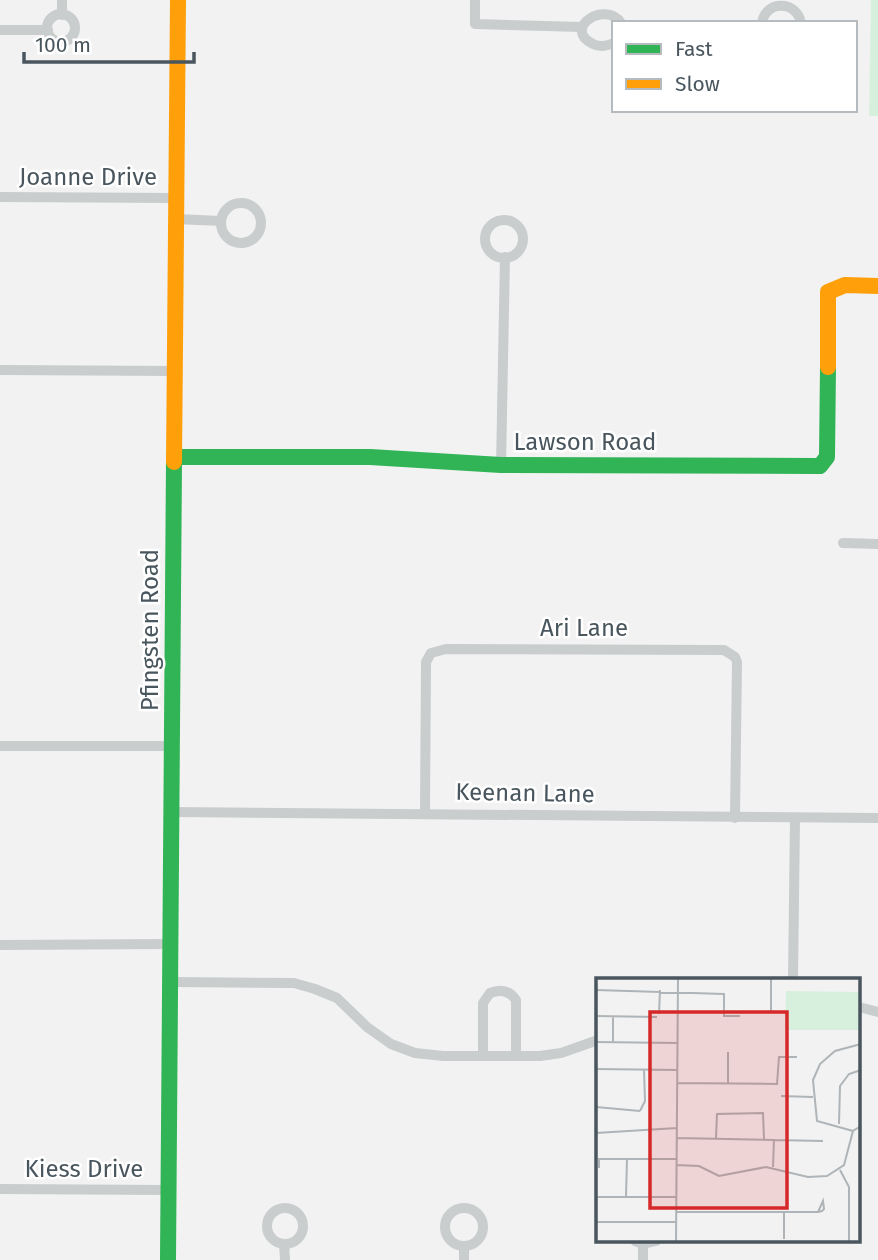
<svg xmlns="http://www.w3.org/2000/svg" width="878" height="1260" font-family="'Fira Sans',sans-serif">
	<rect width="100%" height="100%" fill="#f2f2f2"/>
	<!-- green -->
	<polygon fill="#d7f0de" points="871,0 878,0 878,116 869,116"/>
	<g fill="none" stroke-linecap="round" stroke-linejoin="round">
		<!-- street -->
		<g stroke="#c9cdce" stroke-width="10">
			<polyline points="475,0 475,24 582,27"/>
			<circle cx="61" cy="28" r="14"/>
			<polyline points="62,15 62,0"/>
			<path d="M762,23C765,0 797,0 801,23"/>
			<polyline points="0,30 48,30"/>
			<path d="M614,43C607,46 600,48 593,44C561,28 606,0 621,23"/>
			<polyline points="0,197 177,198"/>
			<circle cx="241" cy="223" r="20"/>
			<polyline points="176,219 221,221"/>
			<circle cx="504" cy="239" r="19"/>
			<polyline points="0,370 175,371"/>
			<polyline points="501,465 505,257"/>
			<polyline points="843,543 878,544"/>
			<polyline points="0,746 172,746"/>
			<polyline points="171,812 878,818"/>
			<polyline points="425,813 426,662 431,653 446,649 724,650 735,657 737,662 735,818"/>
			<polyline points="0,945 170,944"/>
			<polyline points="793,980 795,818"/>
			<polyline points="170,982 294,983 315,989 337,998 367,1027 391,1044 415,1053 443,1056 540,1056 561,1053 598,1040"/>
			<polyline points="859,1007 878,1012"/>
			<path d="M483,1056V1003L490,993C500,989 509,990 516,1000V1056"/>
			<polyline points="0,1189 168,1190"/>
			<circle cx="285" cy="1226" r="18"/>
			<circle cx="464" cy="1227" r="19"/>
			<polyline points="635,1241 643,1244 656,1241"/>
			<polyline points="284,1244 285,1260"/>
			<polyline points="464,1260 464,1246"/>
			<polyline points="643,1260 643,1244"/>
		</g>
		<!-- fast -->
		<g stroke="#30b455" stroke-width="16">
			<polyline points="174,457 370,457 501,465 820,466 827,457 828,367"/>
			<polyline points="168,1260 174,462"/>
		</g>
		<!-- slow -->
		<g stroke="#ff9f0a" stroke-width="16">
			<polyline points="828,367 828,292 845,285 878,286"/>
			<polyline points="174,462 178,0"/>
		</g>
	</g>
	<g text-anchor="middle" stroke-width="5" stroke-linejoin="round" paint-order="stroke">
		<!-- street labels -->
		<g font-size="24" fill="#49565e" stroke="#fff">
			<text x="88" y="185">Joanne Drive</text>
			<text x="585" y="450">Lawson Road</text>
			<text x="584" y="636">Ari Lane</text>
			<text transform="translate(150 630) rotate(-90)" y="8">Pfingsten Road</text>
			<text transform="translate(525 793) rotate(1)" y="8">Keenan Lane</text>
			<text x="84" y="1177">Kiess Drive</text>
		</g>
	</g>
	<!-- overview -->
	<g transform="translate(596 978)">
		<rect width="264" height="264" fill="#f2f2f2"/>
		<path d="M190,13L264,14V52H189Z" fill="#d7f0de"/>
		<path fill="none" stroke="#aeb4b7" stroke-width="2" d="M0,12L128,16V38H144M175,34V0M63,36L64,12M0,38L61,39M0,64L81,65M17,64V38M0,91L81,92M81,105L181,106L183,79H201M132,106V74M185,118L217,119M0,129L44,133M44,133L49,123L48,92M243,146L244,108L253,96L265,92M257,153L221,143L217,102L224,86L239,73L265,66M0,155L81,150M81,160L227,163M120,160L121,136L167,135L168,161M80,187L103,188L123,198L170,189L212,199L231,198L248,187L257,153L265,148M177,189L178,161M3,190V181H80M244,192L253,209V264M30,218L31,181M1,219H80M80,234H222L226,233L228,231L227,223L222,234M0,244H80M188,261V234M80,264L82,0M91,264H228"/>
		<path fill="#d62828" fill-opacity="0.15" stroke="#d62828" stroke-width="3.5" d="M54,34H191V230H54Z"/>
		<rect width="264" height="264" fill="none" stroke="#49565e" stroke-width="3.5"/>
	</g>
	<!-- legend -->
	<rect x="612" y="21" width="245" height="91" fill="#ffffff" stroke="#b6bbbf" stroke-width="2"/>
	<rect x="626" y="44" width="35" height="10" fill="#30b455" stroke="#b6bbbf" stroke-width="2"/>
	<text x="675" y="56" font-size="21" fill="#49565e">Fast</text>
	<rect x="626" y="79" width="35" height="10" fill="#ff9f0a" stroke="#b6bbbf" stroke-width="2"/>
	<text x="675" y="91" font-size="21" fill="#49565e">Slow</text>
	<!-- scale -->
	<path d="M24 52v10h170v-10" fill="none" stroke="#49565e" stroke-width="3.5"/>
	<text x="35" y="52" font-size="21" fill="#49565e" stroke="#ffffff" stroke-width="5" paint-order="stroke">100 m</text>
</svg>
